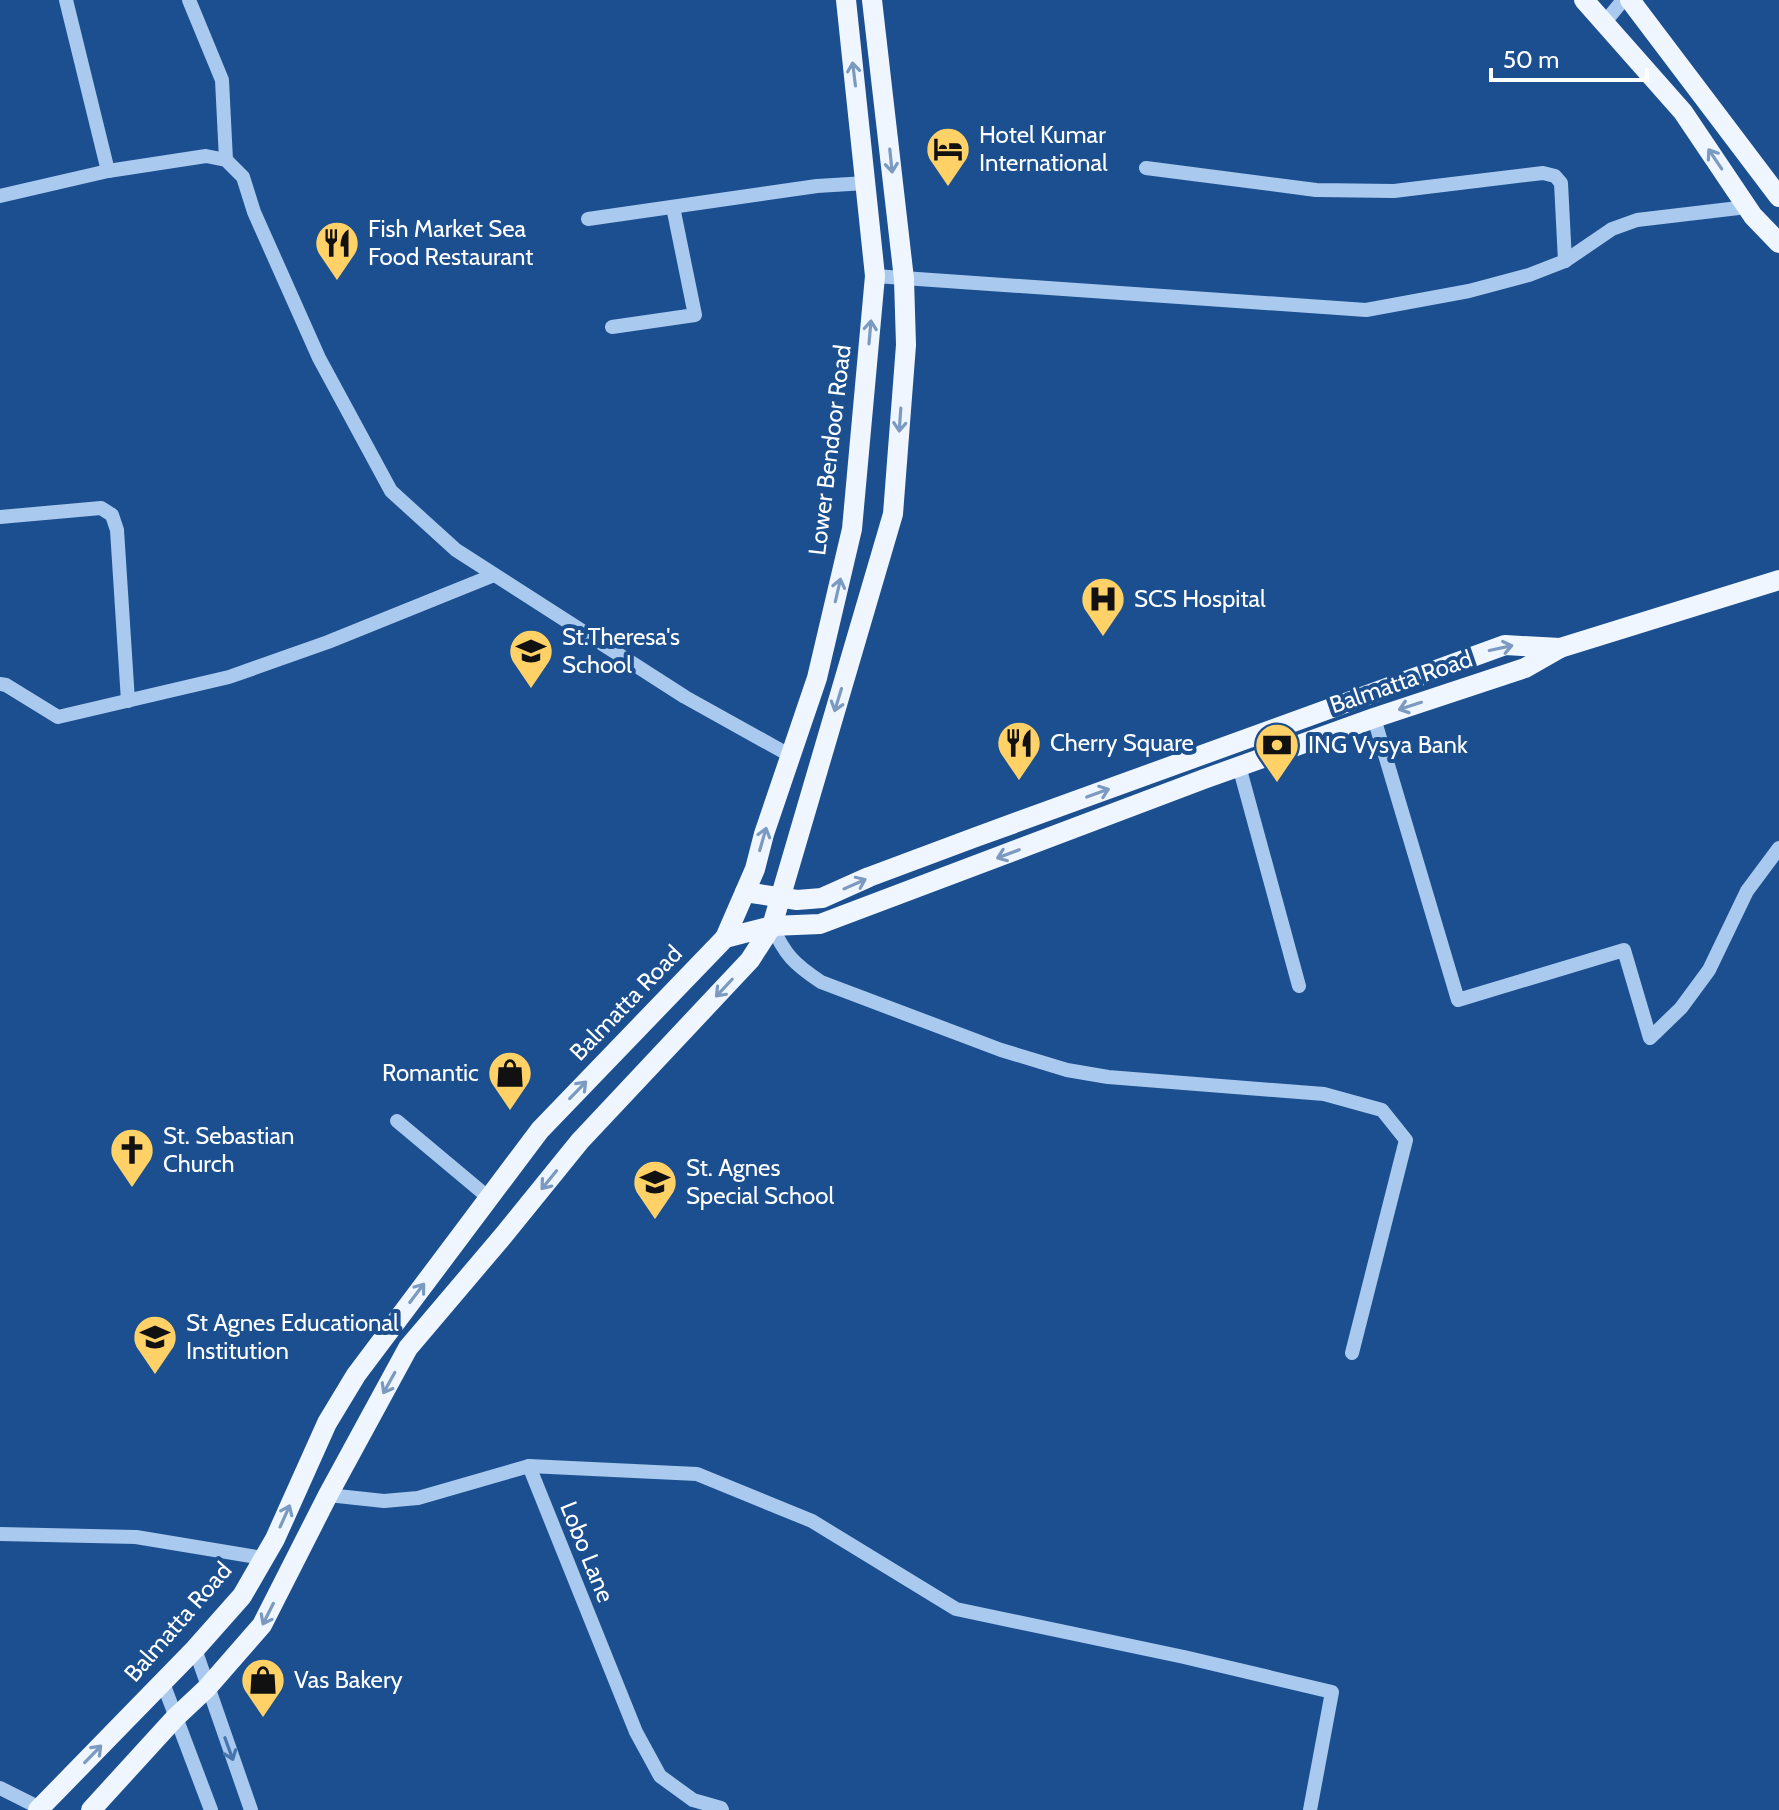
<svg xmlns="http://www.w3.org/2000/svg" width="1779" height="1810" font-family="Cabin,sans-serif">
	<rect width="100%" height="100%" fill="#1b4f8f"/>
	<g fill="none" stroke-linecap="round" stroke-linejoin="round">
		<!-- minor -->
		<g stroke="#a9c9ee" stroke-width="14">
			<polyline points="66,0 108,171"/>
			<polyline points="189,0 222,80 226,160"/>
			<polyline points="1605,22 1623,0"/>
			<polyline points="1146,168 1316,190 1394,191 1543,173 1555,176 1561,183 1565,261"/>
			<polyline points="0,196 108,171 206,156 226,160 243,177 254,212 319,358 391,491 456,550 685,697 791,756"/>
			<polyline points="588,219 817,186 866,183"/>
			<polyline points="875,276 1366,310 1469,291 1529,275 1565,261 1612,229 1637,220 1747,207"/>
			<polyline points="612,327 695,315 673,207"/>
			<polyline points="0,517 101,508 112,515 117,530 128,701"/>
			<polyline points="0,684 6,685 58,717 229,677 328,642 494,575"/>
			<polyline points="1374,718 1458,1000 1624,950 1650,1038 1681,1008 1709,970 1747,891 1779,848"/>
			<polyline points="1239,766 1299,986"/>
			<path d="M772,926C785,955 794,964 821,982L1001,1050L1067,1070L1108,1077L1324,1094L1382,1110L1406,1140L1352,1353"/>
			<polyline points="397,1121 489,1198"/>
			<polyline points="529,1466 697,1474 812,1521 956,1609 1184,1657 1332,1692 1310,1810"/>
			<polyline points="328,1495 384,1501 418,1498 529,1466 636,1732 660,1776 693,1800 721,1808 722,1810"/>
			<polyline points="0,1534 136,1537 263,1558"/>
			<polyline points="195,1649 251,1810"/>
			<polyline points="163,1683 211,1810"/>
			<polyline points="0,1788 40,1808"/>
		</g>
		<!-- major -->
		<g stroke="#f0f6ff" stroke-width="20">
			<polyline points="1584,0 1683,112 1753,216 1779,243"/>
			<polyline points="1630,0 1779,197"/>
			<polyline points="745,892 797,900 822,898 869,877 976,837 1505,645 1560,648"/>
			<polyline points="725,938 755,869 764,834 817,678 852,529 875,276 846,0"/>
			<polyline points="38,1810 195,1649 242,1596 275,1539 327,1423 356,1375 540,1130 725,938 772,926 820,924 1204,779 1374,718 1525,668 1560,648 1779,580"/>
			<polyline points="91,1810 175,1718 207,1688 262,1625 328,1495 408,1348 503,1236 580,1141 750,960 772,926 893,514 906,345 904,279 872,0"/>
		</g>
	</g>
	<!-- one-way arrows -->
	<defs><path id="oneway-shaft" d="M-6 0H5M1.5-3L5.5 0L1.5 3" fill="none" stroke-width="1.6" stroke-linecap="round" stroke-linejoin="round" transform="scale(2)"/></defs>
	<g stroke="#7b9ac1">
		<use href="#oneway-shaft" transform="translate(854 74) rotate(-97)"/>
		<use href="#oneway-shaft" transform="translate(1715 159) rotate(-124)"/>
		<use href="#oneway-shaft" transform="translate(891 161) rotate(84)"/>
		<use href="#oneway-shaft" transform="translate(870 332) rotate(-85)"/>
		<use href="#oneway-shaft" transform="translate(900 420) rotate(94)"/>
		<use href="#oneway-shaft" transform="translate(838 590) rotate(-77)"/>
		<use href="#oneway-shaft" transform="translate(1501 648) rotate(-12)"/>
		<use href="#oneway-shaft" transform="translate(838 700) rotate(107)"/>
		<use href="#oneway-shaft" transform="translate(1410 706) rotate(162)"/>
		<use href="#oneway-shaft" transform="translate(1098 793) rotate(-20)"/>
		<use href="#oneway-shaft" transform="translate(763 839) rotate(-74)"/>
		<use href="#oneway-shaft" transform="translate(1008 854) rotate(159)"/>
		<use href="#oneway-shaft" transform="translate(855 884) rotate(-24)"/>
		<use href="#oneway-shaft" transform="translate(724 988) rotate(133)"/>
		<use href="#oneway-shaft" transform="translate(578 1090) rotate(-46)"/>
		<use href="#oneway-shaft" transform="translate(549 1180) rotate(129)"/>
		<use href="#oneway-shaft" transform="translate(417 1293) rotate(-53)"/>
		<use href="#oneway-shaft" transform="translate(389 1383) rotate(119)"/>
		<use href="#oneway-shaft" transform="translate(285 1516) rotate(-66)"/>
		<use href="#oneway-shaft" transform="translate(268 1614) rotate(117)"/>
		<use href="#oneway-shaft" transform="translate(93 1754) rotate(-46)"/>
	</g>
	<use stroke="#4674ac" href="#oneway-shaft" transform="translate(229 1749) rotate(70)"/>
	<!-- icons -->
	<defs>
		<g id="hotel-pin" transform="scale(2.3)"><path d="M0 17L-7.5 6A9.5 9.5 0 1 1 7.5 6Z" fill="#ffd166" stroke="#1b4f8f"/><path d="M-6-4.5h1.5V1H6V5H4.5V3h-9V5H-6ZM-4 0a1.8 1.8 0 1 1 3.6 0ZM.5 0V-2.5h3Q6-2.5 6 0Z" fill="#111"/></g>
		<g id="restaurant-pin" transform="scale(2.3)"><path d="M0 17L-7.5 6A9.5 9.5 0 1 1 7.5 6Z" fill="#ffd166" stroke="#1b4f8f"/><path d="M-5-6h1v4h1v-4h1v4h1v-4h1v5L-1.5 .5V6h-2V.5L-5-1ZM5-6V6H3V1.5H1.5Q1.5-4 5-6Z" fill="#111"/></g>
		<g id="hospital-pin" transform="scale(2.3)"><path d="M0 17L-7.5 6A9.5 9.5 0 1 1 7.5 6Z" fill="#ffd166" stroke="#1b4f8f"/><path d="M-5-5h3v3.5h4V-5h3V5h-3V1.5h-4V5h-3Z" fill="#111"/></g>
		<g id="school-pin" transform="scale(2.3)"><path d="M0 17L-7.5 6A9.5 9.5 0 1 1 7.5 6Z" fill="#ffd166" stroke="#1b4f8f"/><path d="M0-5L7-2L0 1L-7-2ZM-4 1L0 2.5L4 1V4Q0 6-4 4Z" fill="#111"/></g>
		<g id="bank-pin" transform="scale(2.3)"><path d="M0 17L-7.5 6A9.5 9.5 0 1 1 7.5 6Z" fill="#ffd166" stroke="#1b4f8f"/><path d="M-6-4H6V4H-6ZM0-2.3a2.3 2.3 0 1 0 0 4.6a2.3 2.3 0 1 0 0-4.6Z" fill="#111"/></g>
		<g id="shop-pin" transform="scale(2.3)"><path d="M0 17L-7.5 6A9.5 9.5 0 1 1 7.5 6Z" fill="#ffd166" stroke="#1b4f8f"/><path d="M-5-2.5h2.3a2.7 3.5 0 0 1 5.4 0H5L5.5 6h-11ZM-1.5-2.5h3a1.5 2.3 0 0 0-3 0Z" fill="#111"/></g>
		<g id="church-pin" transform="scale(2.3)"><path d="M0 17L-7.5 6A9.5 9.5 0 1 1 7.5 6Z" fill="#ffd166" stroke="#1b4f8f"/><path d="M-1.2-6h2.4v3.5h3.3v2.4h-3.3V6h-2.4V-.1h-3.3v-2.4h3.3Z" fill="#111"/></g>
	</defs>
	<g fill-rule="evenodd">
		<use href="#hotel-pin" x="948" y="149"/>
		<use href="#restaurant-pin" x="337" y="243"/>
		<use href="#hospital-pin" x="1103" y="599"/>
		<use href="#school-pin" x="531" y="651"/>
		<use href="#restaurant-pin" x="1019" y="743"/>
		<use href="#bank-pin" x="1277" y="745"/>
		<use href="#shop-pin" x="510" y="1073"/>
		<use href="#church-pin" x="132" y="1150"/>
		<use href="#school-pin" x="655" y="1182"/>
		<use href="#school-pin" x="155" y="1337"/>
		<use href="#shop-pin" x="263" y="1680"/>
	</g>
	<g text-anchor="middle" stroke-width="8" stroke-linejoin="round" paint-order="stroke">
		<!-- poi labels -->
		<g font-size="24" fill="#fff" stroke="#1b4f8f" text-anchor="start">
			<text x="979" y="143">Hotel Kumar<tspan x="979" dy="28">International</tspan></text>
			<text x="368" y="237">Fish Market Sea<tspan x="368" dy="28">Food Restaurant</tspan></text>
			<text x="1134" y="607">SCS Hospital</text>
			<text x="562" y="645">St.Theresa's<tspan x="562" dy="28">School</tspan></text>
			<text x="1050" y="751">Cherry Square</text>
			<text x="1308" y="753">ING Vysya Bank</text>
			<text x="479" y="1081" text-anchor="end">Romantic</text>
			<text x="163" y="1144">St. Sebastian<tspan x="163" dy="28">Church</tspan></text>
			<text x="686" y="1176">St. Agnes<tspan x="686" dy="28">Special School</tspan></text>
			<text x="186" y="1331">St Agnes Educational<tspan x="186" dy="28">Institution</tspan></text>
			<text x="294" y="1688">Vas Bakery</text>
		</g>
		<!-- street labels -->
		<g font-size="24" fill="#fff" stroke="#1b4f8f">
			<text transform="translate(830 450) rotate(-83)" y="8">Lower Bendoor Road</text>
			<text transform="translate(1401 682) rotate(-19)" y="8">Balmatta Road</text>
			<text transform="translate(626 1003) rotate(-46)" y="8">Balmatta Road</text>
			<text transform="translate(587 1552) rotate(68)" y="8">Lobo Lane</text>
			<text transform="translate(178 1622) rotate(-49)" y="8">Balmatta Road</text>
		</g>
	</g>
	<!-- scale -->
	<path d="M1491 68v12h156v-12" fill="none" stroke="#ffffff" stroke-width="4"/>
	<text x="1503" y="68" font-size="24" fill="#ffffff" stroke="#1b4f8f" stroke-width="6" paint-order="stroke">50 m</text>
</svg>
